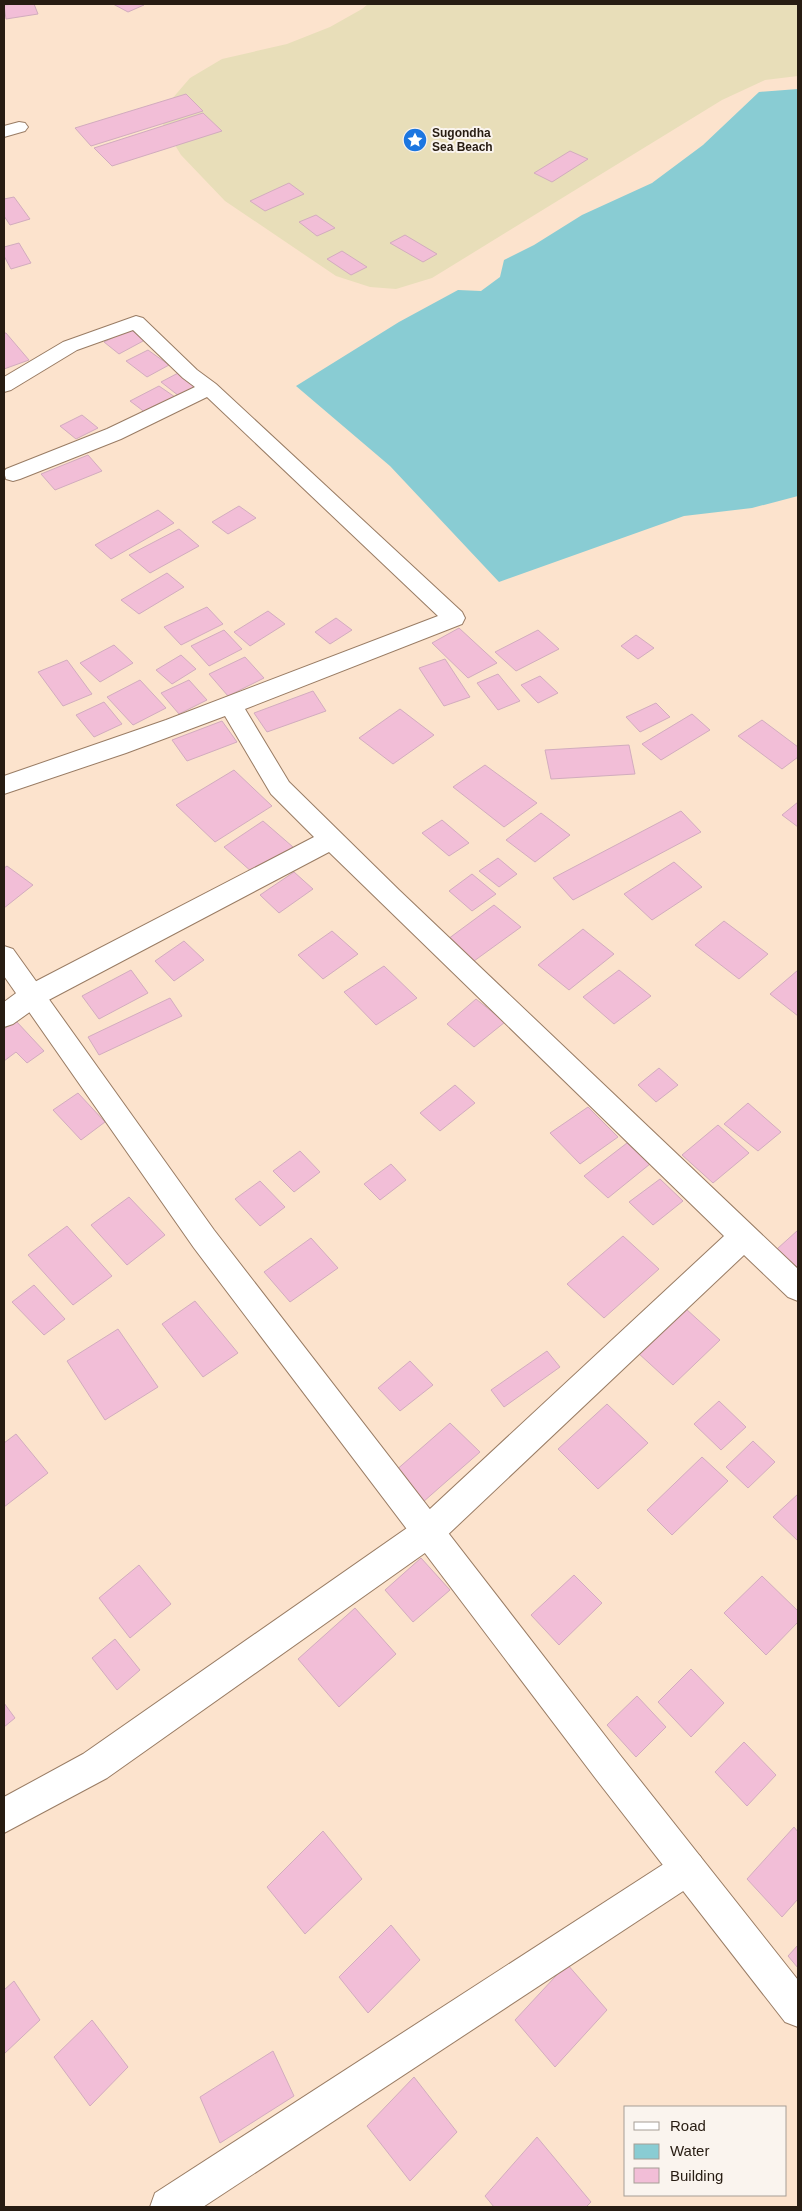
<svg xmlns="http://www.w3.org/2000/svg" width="802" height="2211" font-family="Arial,sans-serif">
	<rect width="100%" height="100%" fill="#fce3cd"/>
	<!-- sand -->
	<polygon fill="#e8deb9" points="368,4 798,4 798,76 765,80 722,100 432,278 396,289 370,287 336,276 225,201 181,155 163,125 171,100 190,78 222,59 287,44 330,27 362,9"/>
	<!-- water -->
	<polygon fill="#89ccd3" points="798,89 798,496 752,508 684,516 499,582 390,466 296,386 399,322 458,290 481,291 500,277 504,260 534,245 582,215 652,183 703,145 759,92"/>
	<!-- building -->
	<g fill="#f2bed7" stroke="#d2acbe">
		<polygon points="15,4 34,4 38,14 6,19 4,5"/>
		<polygon points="113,4 142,4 144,5 128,12"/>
		<polygon points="186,94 203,111 91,146 75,128"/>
		<polygon points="203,113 222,131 112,166 94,148"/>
		<polygon points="570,151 588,159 552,182 534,173"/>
		<polygon points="289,183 304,194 265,211 250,201"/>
		<polygon points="14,197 30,219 10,225 4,216 4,199"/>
		<polygon points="316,215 335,228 317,236 299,222"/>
		<polygon points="405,235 437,254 423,262 390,243"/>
		<polygon points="19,243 31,263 11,269 4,256 4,247"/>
		<polygon points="342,251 367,267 351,275 327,259"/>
		<polygon points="130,329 145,340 119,354 104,342"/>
		<polygon points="4,333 6,333 29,360 4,369"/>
		<polygon points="148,350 169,365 147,377 126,361"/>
		<polygon points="180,372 198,386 179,396 161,382"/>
		<polygon points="159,386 175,397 146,413 130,401"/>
		<polygon points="82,415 98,428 76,439 60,426"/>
		<polygon points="88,455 102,471 55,490 41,474"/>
		<polygon points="239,506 256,518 228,534 212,522"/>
		<polygon points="158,510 174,523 111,559 95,545"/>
		<polygon points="179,529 199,546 150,573 129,555"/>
		<polygon points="167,573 184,587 139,614 121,600"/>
		<polygon points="207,607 223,624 181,645 164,627"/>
		<polygon points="268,611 285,624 250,646 234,632"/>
		<polygon points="336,618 352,630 330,644 315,632"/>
		<polygon points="459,628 497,663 468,678 432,643"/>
		<polygon points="224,630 242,649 209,666 191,646"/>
		<polygon points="538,630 559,649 516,671 495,652"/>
		<polygon points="636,635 654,648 638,659 621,646"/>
		<polygon points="114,645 133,663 100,682 80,663"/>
		<polygon points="181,655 196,669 172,684 156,670"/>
		<polygon points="245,657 264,678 228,696 209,674"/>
		<polygon points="445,659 470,697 444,706 419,668"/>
		<polygon points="67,660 92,694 63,706 38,672"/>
		<polygon points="498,674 520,701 498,710 477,683"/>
		<polygon points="540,676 558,693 538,703 521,685"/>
		<polygon points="140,680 166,708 133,725 107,697"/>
		<polygon points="189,680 207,700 179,714 161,693"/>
		<polygon points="313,691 326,711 267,732 254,713"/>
		<polygon points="104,702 122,724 94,737 76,715"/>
		<polygon points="656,703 670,717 640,732 626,717"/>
		<polygon points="400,709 434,735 393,764 359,738"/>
		<polygon points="692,714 710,730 661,760 642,744"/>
		<polygon points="762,720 798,747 798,757 782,769 738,736"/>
		<polygon points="222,721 237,742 187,761 172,740"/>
		<polygon points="629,745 635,774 551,779 545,750"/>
		<polygon points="485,765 537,803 504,827 453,787"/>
		<polygon points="234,770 272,806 215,842 176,805"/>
		<polygon points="798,802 798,827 782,815"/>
		<polygon points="681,811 701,832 573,900 553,878"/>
		<polygon points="541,813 570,835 535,862 506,840"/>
		<polygon points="442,820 469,843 449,856 422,833"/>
		<polygon points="263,821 293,847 253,873 224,847"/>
		<polygon points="498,858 517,874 499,887 479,871"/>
		<polygon points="674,862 702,887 652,920 624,894"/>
		<polygon points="7,866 33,885 4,908 4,868"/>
		<polygon points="294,872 313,889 279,913 260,895"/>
		<polygon points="472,874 496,894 472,911 449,891"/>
		<polygon points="494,905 521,927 474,961 448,939"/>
		<polygon points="724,921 768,954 739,979 695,945"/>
		<polygon points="583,929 614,954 569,990 538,965"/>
		<polygon points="332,931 358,954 323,979 298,955"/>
		<polygon points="184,941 204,960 174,981 155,961"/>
		<polygon points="384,966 417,998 376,1025 344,992"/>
		<polygon points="131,970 148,993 99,1019 82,996"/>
		<polygon points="619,970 651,996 614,1024 583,997"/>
		<polygon points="798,970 798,1016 770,994"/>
		<polygon points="170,998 182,1016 99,1055 88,1037"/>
		<polygon points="476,999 505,1022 474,1047 447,1024"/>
		<polygon points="16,1021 44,1051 27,1063 16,1052 4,1061 4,1029"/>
		<polygon points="659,1068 678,1085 656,1102 638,1085"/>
		<polygon points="455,1085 475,1103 440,1131 420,1113"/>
		<polygon points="78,1093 105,1122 81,1140 53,1110"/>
		<polygon points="748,1103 781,1132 758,1151 724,1124"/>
		<polygon points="588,1107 618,1137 580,1164 550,1133"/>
		<polygon points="718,1125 749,1153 713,1183 682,1155"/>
		<polygon points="627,1143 650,1164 608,1198 584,1176"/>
		<polygon points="300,1151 320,1172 294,1192 273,1171"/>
		<polygon points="391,1164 406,1180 380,1200 364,1184"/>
		<polygon points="660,1179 683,1201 653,1225 629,1202"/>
		<polygon points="260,1181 285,1207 260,1226 235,1199"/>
		<polygon points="129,1197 165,1235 127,1265 91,1225"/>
		<polygon points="67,1226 112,1276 73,1305 28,1255"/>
		<polygon points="798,1230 798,1268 777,1249"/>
		<polygon points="623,1236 659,1269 604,1318 567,1284"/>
		<polygon points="311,1238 338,1268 290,1302 264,1272"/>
		<polygon points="34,1285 65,1319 44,1335 12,1302"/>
		<polygon points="195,1301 238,1353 203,1377 162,1324"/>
		<polygon points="685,1308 720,1340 673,1385 637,1352"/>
		<polygon points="118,1329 158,1387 105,1420 67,1361"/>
		<polygon points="547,1351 560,1367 504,1407 491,1390"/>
		<polygon points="410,1361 433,1385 400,1411 378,1388"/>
		<polygon points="719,1401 746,1427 721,1450 694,1424"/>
		<polygon points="607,1404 648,1443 598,1489 558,1449"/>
		<polygon points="450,1423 480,1452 423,1502 394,1472"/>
		<polygon points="16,1434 48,1473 4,1507 4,1443"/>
		<polygon points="753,1441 775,1462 748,1488 726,1467"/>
		<polygon points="702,1457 728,1481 672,1535 647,1510"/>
		<polygon points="798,1494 798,1541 773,1517"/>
		<polygon points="421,1558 450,1590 413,1622 385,1590"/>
		<polygon points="139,1565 171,1604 130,1638 99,1598"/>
		<polygon points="574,1575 602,1603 559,1645 531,1615"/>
		<polygon points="762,1576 798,1611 798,1622 766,1655 724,1613"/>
		<polygon points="355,1608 396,1654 339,1707 298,1659"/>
		<polygon points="115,1639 140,1670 117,1690 92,1658"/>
		<polygon points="691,1669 724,1703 691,1737 658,1702"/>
		<polygon points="637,1696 666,1727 636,1757 607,1725"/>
		<polygon points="4,1703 15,1718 4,1727"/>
		<polygon points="744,1742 776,1775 747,1806 715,1772"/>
		<polygon points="794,1827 798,1832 798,1899 782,1917 747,1879"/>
		<polygon points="323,1831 362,1879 305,1934 267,1887"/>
		<polygon points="391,1925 420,1960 368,2013 339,1977"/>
		<polygon points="798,1945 798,1968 788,1956"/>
		<polygon points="567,1964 607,2010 555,2067 515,2020"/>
		<polygon points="14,1981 40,2020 4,2054 4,1990"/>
		<polygon points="92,2020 128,2067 90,2106 54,2057"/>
		<polygon points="273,2051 294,2096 220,2143 200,2097"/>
		<polygon points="414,2077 457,2132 410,2181 367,2126"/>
		<polygon points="537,2137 591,2202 586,2207 494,2207 485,2196"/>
	</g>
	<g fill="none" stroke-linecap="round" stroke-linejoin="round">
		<!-- lane casing -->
		<g stroke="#997c64" stroke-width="2">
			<g id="lane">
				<polygon points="19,122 25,123 28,127 25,131 4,137 4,126"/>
				<polygon points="136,316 143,318 197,370 216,384 462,612 465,618 462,624 245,709 289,782 399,890 798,1269 798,1301 788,1297 744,1255 439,1543 107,1778 4,1833 4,1797 83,1754 417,1521 724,1236 329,852 41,1004 13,1024 4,1027 4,1002 23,988 314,837 271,794 225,716 126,753 4,794 4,776 166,720 438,616 207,397 121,439 20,479 13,481 6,479 4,472 6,469 107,429 195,387 183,378 133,330 77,350 11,390 4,392 4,377 63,342"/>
				<polygon points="688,1850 700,1856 706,1868 700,1880 203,2207 150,2207 155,2193 676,1856"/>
			</g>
		</g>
		<!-- street casing -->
		<g stroke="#997c64" stroke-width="2">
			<polygon id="street" points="4,946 13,949 214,1230 620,1755 798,1980 798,2027 785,2022 596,1779 194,1248 4,976"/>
		</g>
		<!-- lane -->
		<use href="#lane" fill="#fff" fill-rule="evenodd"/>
		<!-- street -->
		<use href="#street" fill="#fff" fill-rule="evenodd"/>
	</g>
	<!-- icons -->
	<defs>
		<g id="sight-disc" transform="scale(1.25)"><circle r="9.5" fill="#1c76e0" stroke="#faf4ee"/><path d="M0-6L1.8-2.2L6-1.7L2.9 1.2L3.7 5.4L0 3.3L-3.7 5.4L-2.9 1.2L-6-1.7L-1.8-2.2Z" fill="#fff"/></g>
	</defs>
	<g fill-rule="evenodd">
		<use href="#sight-disc" x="415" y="140"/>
	</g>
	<g text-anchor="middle" stroke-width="4" stroke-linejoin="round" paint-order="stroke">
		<!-- far-poi labels -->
		<g font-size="12" font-weight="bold" fill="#271c12" stroke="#faf4ee" text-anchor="start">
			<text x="432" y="137">Sugondha<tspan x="432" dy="14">Sea Beach</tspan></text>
		</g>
	</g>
	<!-- border -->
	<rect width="802" height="2211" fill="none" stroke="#271c12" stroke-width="10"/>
	<!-- legend -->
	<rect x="624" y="2106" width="162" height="90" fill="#faf4ee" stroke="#a69e96"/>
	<rect x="634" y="2122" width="25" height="8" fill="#ffffff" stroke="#a69e96"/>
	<text x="670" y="2131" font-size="15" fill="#271c12">Road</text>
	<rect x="634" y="2144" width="25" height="15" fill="#89ccd3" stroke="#a69e96"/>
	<text x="670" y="2156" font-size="15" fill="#271c12">Water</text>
	<rect x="634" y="2168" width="25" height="15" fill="#f2bed7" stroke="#a69e96"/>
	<text x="670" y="2181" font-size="15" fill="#271c12">Building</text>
</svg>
